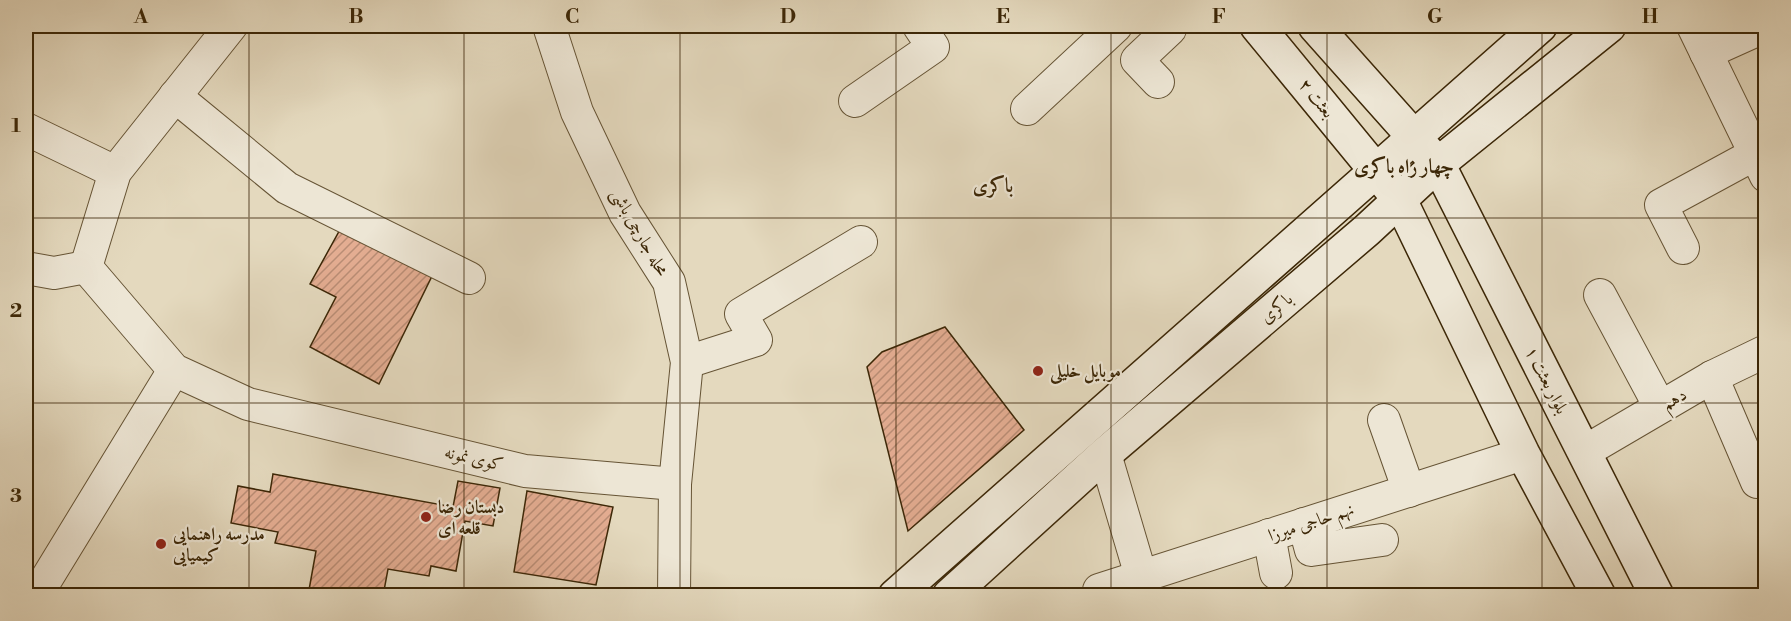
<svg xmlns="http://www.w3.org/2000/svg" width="1791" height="621" font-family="'Libre Bodoni',Amiri,serif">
	<defs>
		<pattern id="building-hatch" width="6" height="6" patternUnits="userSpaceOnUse" patternTransform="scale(1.5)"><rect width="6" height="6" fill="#e4ad92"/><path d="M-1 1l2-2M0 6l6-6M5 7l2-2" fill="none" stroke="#ba8d75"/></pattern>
	</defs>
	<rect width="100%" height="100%" fill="#e4d9be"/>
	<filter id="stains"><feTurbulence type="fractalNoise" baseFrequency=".00333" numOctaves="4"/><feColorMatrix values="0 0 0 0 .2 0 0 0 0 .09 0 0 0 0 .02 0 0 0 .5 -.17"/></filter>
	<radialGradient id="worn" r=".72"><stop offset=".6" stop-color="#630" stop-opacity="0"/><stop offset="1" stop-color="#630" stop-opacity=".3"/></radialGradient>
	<!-- building -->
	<g fill="url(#building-hatch)" stroke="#3c2707" stroke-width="1.5">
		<polygon points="462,26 486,26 463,31"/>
		<polygon points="342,226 433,274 379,384 310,347 336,297 310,284"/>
		<polygon points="945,327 1024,430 908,531 867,367 882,352"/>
		<polygon points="273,474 453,507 458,481 500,488 493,526 465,521 456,571 431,566 429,576 388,569 383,596 337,596 309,590 316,551 275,543 278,532 231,523 238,486 270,492"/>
		<polygon points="527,491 613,507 596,585 514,572"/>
		<polygon points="445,590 445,596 417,596 417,592"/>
	</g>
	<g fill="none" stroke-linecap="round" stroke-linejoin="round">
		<!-- minor casing -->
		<g stroke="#665435" stroke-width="34">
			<g id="minor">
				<polyline points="231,26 115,172 86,267 174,370 248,404 525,471 675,484"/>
				<polyline points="549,26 577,112 625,213 669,282 687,362 675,484 674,596"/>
				<polyline points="1693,26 1766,176"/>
				<polyline points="1706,53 1766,26"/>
				<polyline points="1158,82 1137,60 1170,29 1169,26"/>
				<polyline points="175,96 287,188 469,278"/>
				<polyline points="855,101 933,47 919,26"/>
				<polyline points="1027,109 1116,26"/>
				<polyline points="26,129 115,172"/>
				<polyline points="1683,248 1661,205 1755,154"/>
				<polyline points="26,268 54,273 86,267"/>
				<polyline points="1600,295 1660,407"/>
				<polyline points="687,362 756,340 741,314 861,242"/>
				<polyline points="1712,377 1757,482"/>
				<polyline points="1384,420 1409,491"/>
				<polyline points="1584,452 1712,377 1766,351"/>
				<polyline points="1105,454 1141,576"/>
				<polyline points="1304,524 1311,550 1382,540"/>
				<polyline points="1269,535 1276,573"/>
				<polyline points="1099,590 1523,454"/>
				<polyline points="36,596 174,370"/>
			</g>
		</g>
		<!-- secondary casing -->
		<g stroke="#3c2707" stroke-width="36">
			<g id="secondary">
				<polyline points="1257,26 1400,200 1523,454 1599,596"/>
				<polyline points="1315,26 1438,164 1657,596"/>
				<polyline points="895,596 1540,26"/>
				<polyline points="949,596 1105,454 1367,230 1438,164 1609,26"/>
			</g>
		</g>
		<!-- minor -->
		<use href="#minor" stroke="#ede6d5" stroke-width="32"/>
		<!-- secondary -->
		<use href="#secondary" stroke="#ede6d5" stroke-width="33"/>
	</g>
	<!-- grid -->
	<path fill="none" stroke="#3c2707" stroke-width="1.5" stroke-opacity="0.55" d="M249,26V596M464,26V596M680,26V596M896,26V596M1111,26V596M1327,26V596M1542,26V596M26,218H1766M26,403H1766"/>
	<!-- markers -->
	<g fill="#8f2418" stroke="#ede6d5" stroke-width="2">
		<circle cx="1038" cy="371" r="6"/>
		<circle cx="426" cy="517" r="6"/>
		<circle cx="161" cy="544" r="6"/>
	</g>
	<g text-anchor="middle" stroke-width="4.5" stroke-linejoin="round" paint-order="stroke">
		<!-- street labels -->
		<g font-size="18" fill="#3c2707" stroke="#ede6d5">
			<text transform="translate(1317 98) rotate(51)" y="6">بعثت ۲</text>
			<text transform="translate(640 232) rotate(60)" y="6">محله جارچی باشی</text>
			<text transform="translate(1276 308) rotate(-40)" y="6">باکری</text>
			<text transform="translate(1547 380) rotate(63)" y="6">بلوار بعثت ۱</text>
			<text transform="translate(1674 399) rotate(-30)" y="6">دهم</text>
			<text transform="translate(474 458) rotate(13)" y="6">کوی نمونه</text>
			<text transform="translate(1311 522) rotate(-18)" y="6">نهم حاجی میرزا</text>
		</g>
		<!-- poi labels -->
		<g font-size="18" font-weight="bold" fill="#3c2707" stroke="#ede6d5" text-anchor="start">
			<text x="1050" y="377">موبایل خلیلی</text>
			<text x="438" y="513">دبستان رضا<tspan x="438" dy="21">قلعه ای</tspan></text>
			<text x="173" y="540">مدرسه راهنمایی<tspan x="173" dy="21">کیمیایی</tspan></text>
		</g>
		<!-- neighbourhood labels -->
		<g font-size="20" font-weight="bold" fill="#3c2707" stroke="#ede6d5">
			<text x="1404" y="173">چهار راه باکری</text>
			<text x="993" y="192">باکری</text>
		</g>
	</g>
	<!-- margin -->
	<rect width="1791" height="621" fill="none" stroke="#e4d9be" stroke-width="66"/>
	<rect x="33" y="33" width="1725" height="555" fill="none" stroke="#3c2707" stroke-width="2"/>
	<g font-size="20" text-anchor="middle" font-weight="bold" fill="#3c2707">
		<text x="141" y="23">A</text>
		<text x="356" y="23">B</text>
		<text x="572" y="23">C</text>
		<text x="788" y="23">D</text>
		<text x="1003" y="23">E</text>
		<text x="1219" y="23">F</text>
		<text x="1435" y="23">G</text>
		<text x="1650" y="23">H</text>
		<text x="16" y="132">1</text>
		<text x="16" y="317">2</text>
		<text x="16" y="502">3</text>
	</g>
	<rect width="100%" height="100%" filter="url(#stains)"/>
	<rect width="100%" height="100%" fill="url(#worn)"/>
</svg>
